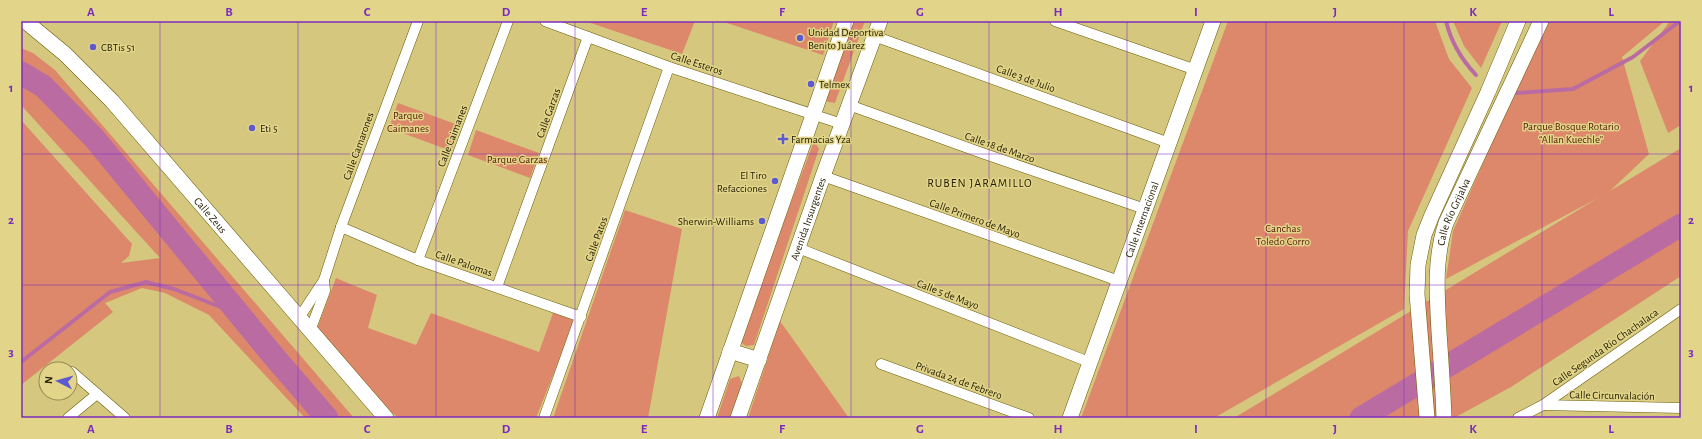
<svg xmlns="http://www.w3.org/2000/svg" width="1702" height="439" font-family="'Alegreya Sans',sans-serif">
	<rect width="100%" height="100%" fill="#d5c87e"/>
	<!-- green -->
	<g fill="#dd886b">
		<polygon points="585,21 695,21 682,54"/>
		<polygon points="721,21 834,21 823,55"/>
		<polygon points="850,21 865,21 835,103 828,102 822,98"/>
		<polygon points="1228,21 1435,21 1449,59 1472,88 1408,231 1404,309 1214,418 1081,418"/>
		<polygon points="1453,21 1502,21 1481,68 1464,46"/>
		<polygon points="1546,21 1665,21 1622,57 1649,154 1610,191 1681,148 1681,276 1511,387 1454,418 1234,418 1598,198 1446,279 1453,231"/>
		<polygon points="1670,21 1681,21 1681,125 1668,133 1640,61"/>
		<polygon points="21,48 33,53 55,70 354,418 305,418 209,315 165,293 142,288 105,303 113,312 21,385 21,120 132,244 129,256 121,263 160,258 21,105"/>
		<polygon points="398,103 461,126 451,151 389,128"/>
		<polygon points="476,130 539,153 530,178 468,155"/>
		<polygon points="814,141 819,149 754,345 746,346 739,341"/>
		<polygon points="625,210 682,229 648,418 553,418"/>
		<polygon points="336,278 377,295 368,328 416,345 431,313 539,352 553,313 575,320 536,418 399,418 392,413 339,356 317,329"/>
		<polygon points="780,321 849,418 748,418"/>
		<polygon points="739,376 742,384 730,418 717,418 730,379"/>
	</g>
	<g fill="none" stroke-linecap="round" stroke-linejoin="round">
		<!-- stream -->
		<g stroke="#ba6ca2" stroke-width="4">
			<path d="M1446,21C1451,42 1461,59 1476,75"/>
			<polyline points="1516,93 1573,89 1633,57 1680,21"/>
			<polyline points="21,362 110,292 146,282 174,289 239,314"/>
		</g>
		<!-- river -->
		<g stroke="#ba6ca2" stroke-width="23">
			<polyline points="21,73 43,86 94,138 276,359 327,418"/>
			<polyline points="1361,418 1681,225"/>
		</g>
		<!-- street casing -->
		<g stroke="#695d07" stroke-width="11">
			<g id="street">
				<polyline points="545,21 669,67 842,124"/>
				<polyline points="1055,21 1196,70"/>
				<polyline points="874,36 1169,143"/>
				<polyline points="849,105 982,153 1145,209"/>
				<polyline points="823,176 1119,281"/>
				<polyline points="341,227 418,260 581,317"/>
				<polyline points="798,248 1089,362"/>
				<polyline points="418,260 508,21"/>
				<polyline points="497,287 588,37"/>
				<polyline points="299,318 324,280 341,227 418,21"/>
				<polyline points="310,331 325,291 324,280"/>
				<polyline points="881,364 1029,418"/>
				<polyline points="72,372 125,418"/>
				<polyline points="1543,405 1681,408"/>
				<polyline points="68,418 97,394"/>
				<polyline points="544,418 669,67"/>
				<polyline points="1518,418 1543,405 1681,309"/>
			</g>
		</g>
		<!-- secondary casing -->
		<g stroke="#695d07" stroke-width="16">
			<g id="secondary">
				<path id="s1" d="M25,21L65,54L112,101L386,418"/>
				<polyline points="730,351 759,360"/>
				<polyline points="707,418 846,21"/>
				<path id="s2" d="M738,418L823,176L880,21"/>
				<path id="s3" d="M1070,418L1213,21"/>
				<polyline points="1427,418 1417,294 1418,265 1424,235 1432,215 1488,92 1518,21"/>
				<path id="s4" d="M1444,418C1443,389 1441,361 1439,332C1437,295 1434,259 1446,223L1541,21"/>
			</g>
		</g>
		<!-- street -->
		<use href="#street" stroke="#fff" stroke-width="10"/>
		<!-- secondary -->
		<use href="#secondary" stroke="#fff" stroke-width="15"/>
	</g>
	<!-- grid -->
	<path fill="none" stroke="#7b2cbf" stroke-width="1" stroke-opacity="0.55" d="M160,21V418M298,21V418M436,21V418M575,21V418M713,21V418M851,21V418M989,21V418M1127,21V418M1266,21V418M1404,21V418M1542,21V418M21,154H1681M21,285H1681"/>
	<!-- markers -->
	<g fill="#5d59d1" stroke="#e2d58a" stroke-width="1.5">
		<circle cx="800" cy="38" r="4"/>
		<circle cx="93" cy="47" r="4"/>
		<circle cx="811" cy="84" r="4"/>
		<circle cx="252" cy="128" r="4"/>
		<path d="M781 133h4v4h4v4h-4v4h-4v-4h-4v-4h4z"/>
		<circle cx="775" cy="181" r="4"/>
		<circle cx="762" cy="221" r="4"/>
	</g>
	<g text-anchor="middle" stroke-width="3" stroke-linejoin="round" paint-order="stroke">
		<!-- poi labels -->
		<g font-size="11" fill="#221c00" stroke="#e2d58a" text-anchor="start">
			<text x="808" y="36">Unidad Deportiva<tspan x="808" dy="13">Benito Juárez</tspan></text>
			<text x="101" y="51">CBTis 51</text>
			<text x="819" y="88">Telmex</text>
			<text x="260" y="132">Eti 5</text>
			<text x="791" y="143">Farmacias Yza</text>
			<text x="767" y="179" text-anchor="end">El Tiro<tspan x="767" dy="13">Refacciones</tspan></text>
			<text x="754" y="225" text-anchor="end">Sherwin-Williams</text>
		</g>
		<!-- street labels -->
		<g font-size="11" fill="#221c00" stroke="#e2d58a">
			<text transform="translate(697 63) rotate(18)" y="4">Calle Esteros</text>
			<text transform="translate(1026 78) rotate(20)" y="4">Calle 3 de Julio</text>
			<text transform="translate(548 113) rotate(-70)" y="4">Calle Garzas</text>
			<text transform="translate(452 136) rotate(-69)" y="4">Calle Caimanes</text>
			<text transform="translate(358 146) rotate(-70)" y="4">Calle Camarones</text>
			<text transform="translate(1000 147) rotate(19)" y="4">Calle 18 de Marzo</text>
			<text dy="4" stroke="none"><textPath href="#s4" startOffset="209">Calle Río Grijalva</textPath></text>
			<text dy="4" stroke="none"><textPath href="#s1" startOffset="269">Calle Zeus</textPath></text>
			<text transform="translate(975 218) rotate(20)" y="4">Calle Primero de Mayo</text>
			<text dy="4" stroke="none"><textPath href="#s2" startOffset="211">Avenida Insurgentes</textPath></text>
			<text dy="4" stroke="none"><textPath href="#s3" startOffset="211">Calle Internacional</textPath></text>
			<text transform="translate(596 239) rotate(-70)" y="4">Calle Patos</text>
			<text transform="translate(464 263) rotate(19)" y="4">Calle Palomas</text>
			<text transform="translate(948 294) rotate(21)" y="4">Calle 5 de Mayo</text>
			<text transform="translate(1605 347) rotate(-35)" y="4">Calle Segunda Río Chachalaca</text>
			<text transform="translate(959 380) rotate(20)" y="4">Privada 24 de Febrero</text>
			<text transform="translate(1612 395) rotate(1)" y="4">Calle Circunvalación</text>
		</g>
		<!-- park labels -->
		<g font-size="11" fill="#5a200a" stroke="#e2d58a">
			<text x="408" y="119">Parque<tspan x="408" dy="13">Caimanes</tspan></text>
			<text x="1571" y="130">Parque Bosque Rotario<tspan x="1571" dy="13">“Allan Kuechle”</tspan></text>
			<text x="517" y="163">Parque Garzas</text>
			<text x="1283" y="232">Canchas<tspan x="1283" dy="13">Toledo Corro</tspan></text>
		</g>
		<!-- neighbourhood labels -->
		<g font-size="12" letter-spacing="1" fill="#221c00" stroke="#e2d58a">
			<text x="980" y="187">RUBEN JARAMILLO</text>
		</g>
	</g>
	<!-- border -->
	<rect width="1702" height="439" fill="none" stroke="#e2d58a" stroke-width="44"/>
	<!-- north arrow -->
	<g transform="translate(58 381) rotate(276)"><circle r="19" fill="#e2d58a" stroke="#958b53"/>
	<path d="M0-3L7 15L0 10L-7 15Z" fill="#5d59d1"/>
	<text y="-6" font-size="11" font-weight="bold" text-anchor="middle" fill="#221c00">N</text>
	</g>
	<rect x="22" y="22" width="1658" height="395" fill="none" stroke="#7b2cbf" stroke-width="1.5"/>
	<g font-size="13" text-anchor="middle" font-weight="bold" fill="#7b2cbf">
		<text x="91" y="16">A</text>
		<text x="229" y="16">B</text>
		<text x="367" y="16">C</text>
		<text x="506" y="16">D</text>
		<text x="644" y="16">E</text>
		<text x="782" y="16">F</text>
		<text x="920" y="16">G</text>
		<text x="1058" y="16">H</text>
		<text x="1196" y="16">I</text>
		<text x="1335" y="16">J</text>
		<text x="1473" y="16">K</text>
		<text x="1611" y="16">L</text>
		<text x="11" y="92">1</text>
		<text x="1691" y="92">1</text>
		<text x="11" y="224">2</text>
		<text x="1691" y="224">2</text>
		<text x="11" y="356">3</text>
		<text x="1691" y="356">3</text>
		<text x="91" y="433">A</text>
		<text x="229" y="433">B</text>
		<text x="367" y="433">C</text>
		<text x="506" y="433">D</text>
		<text x="644" y="433">E</text>
		<text x="782" y="433">F</text>
		<text x="920" y="433">G</text>
		<text x="1058" y="433">H</text>
		<text x="1196" y="433">I</text>
		<text x="1335" y="433">J</text>
		<text x="1473" y="433">K</text>
		<text x="1611" y="433">L</text>
	</g>
</svg>
